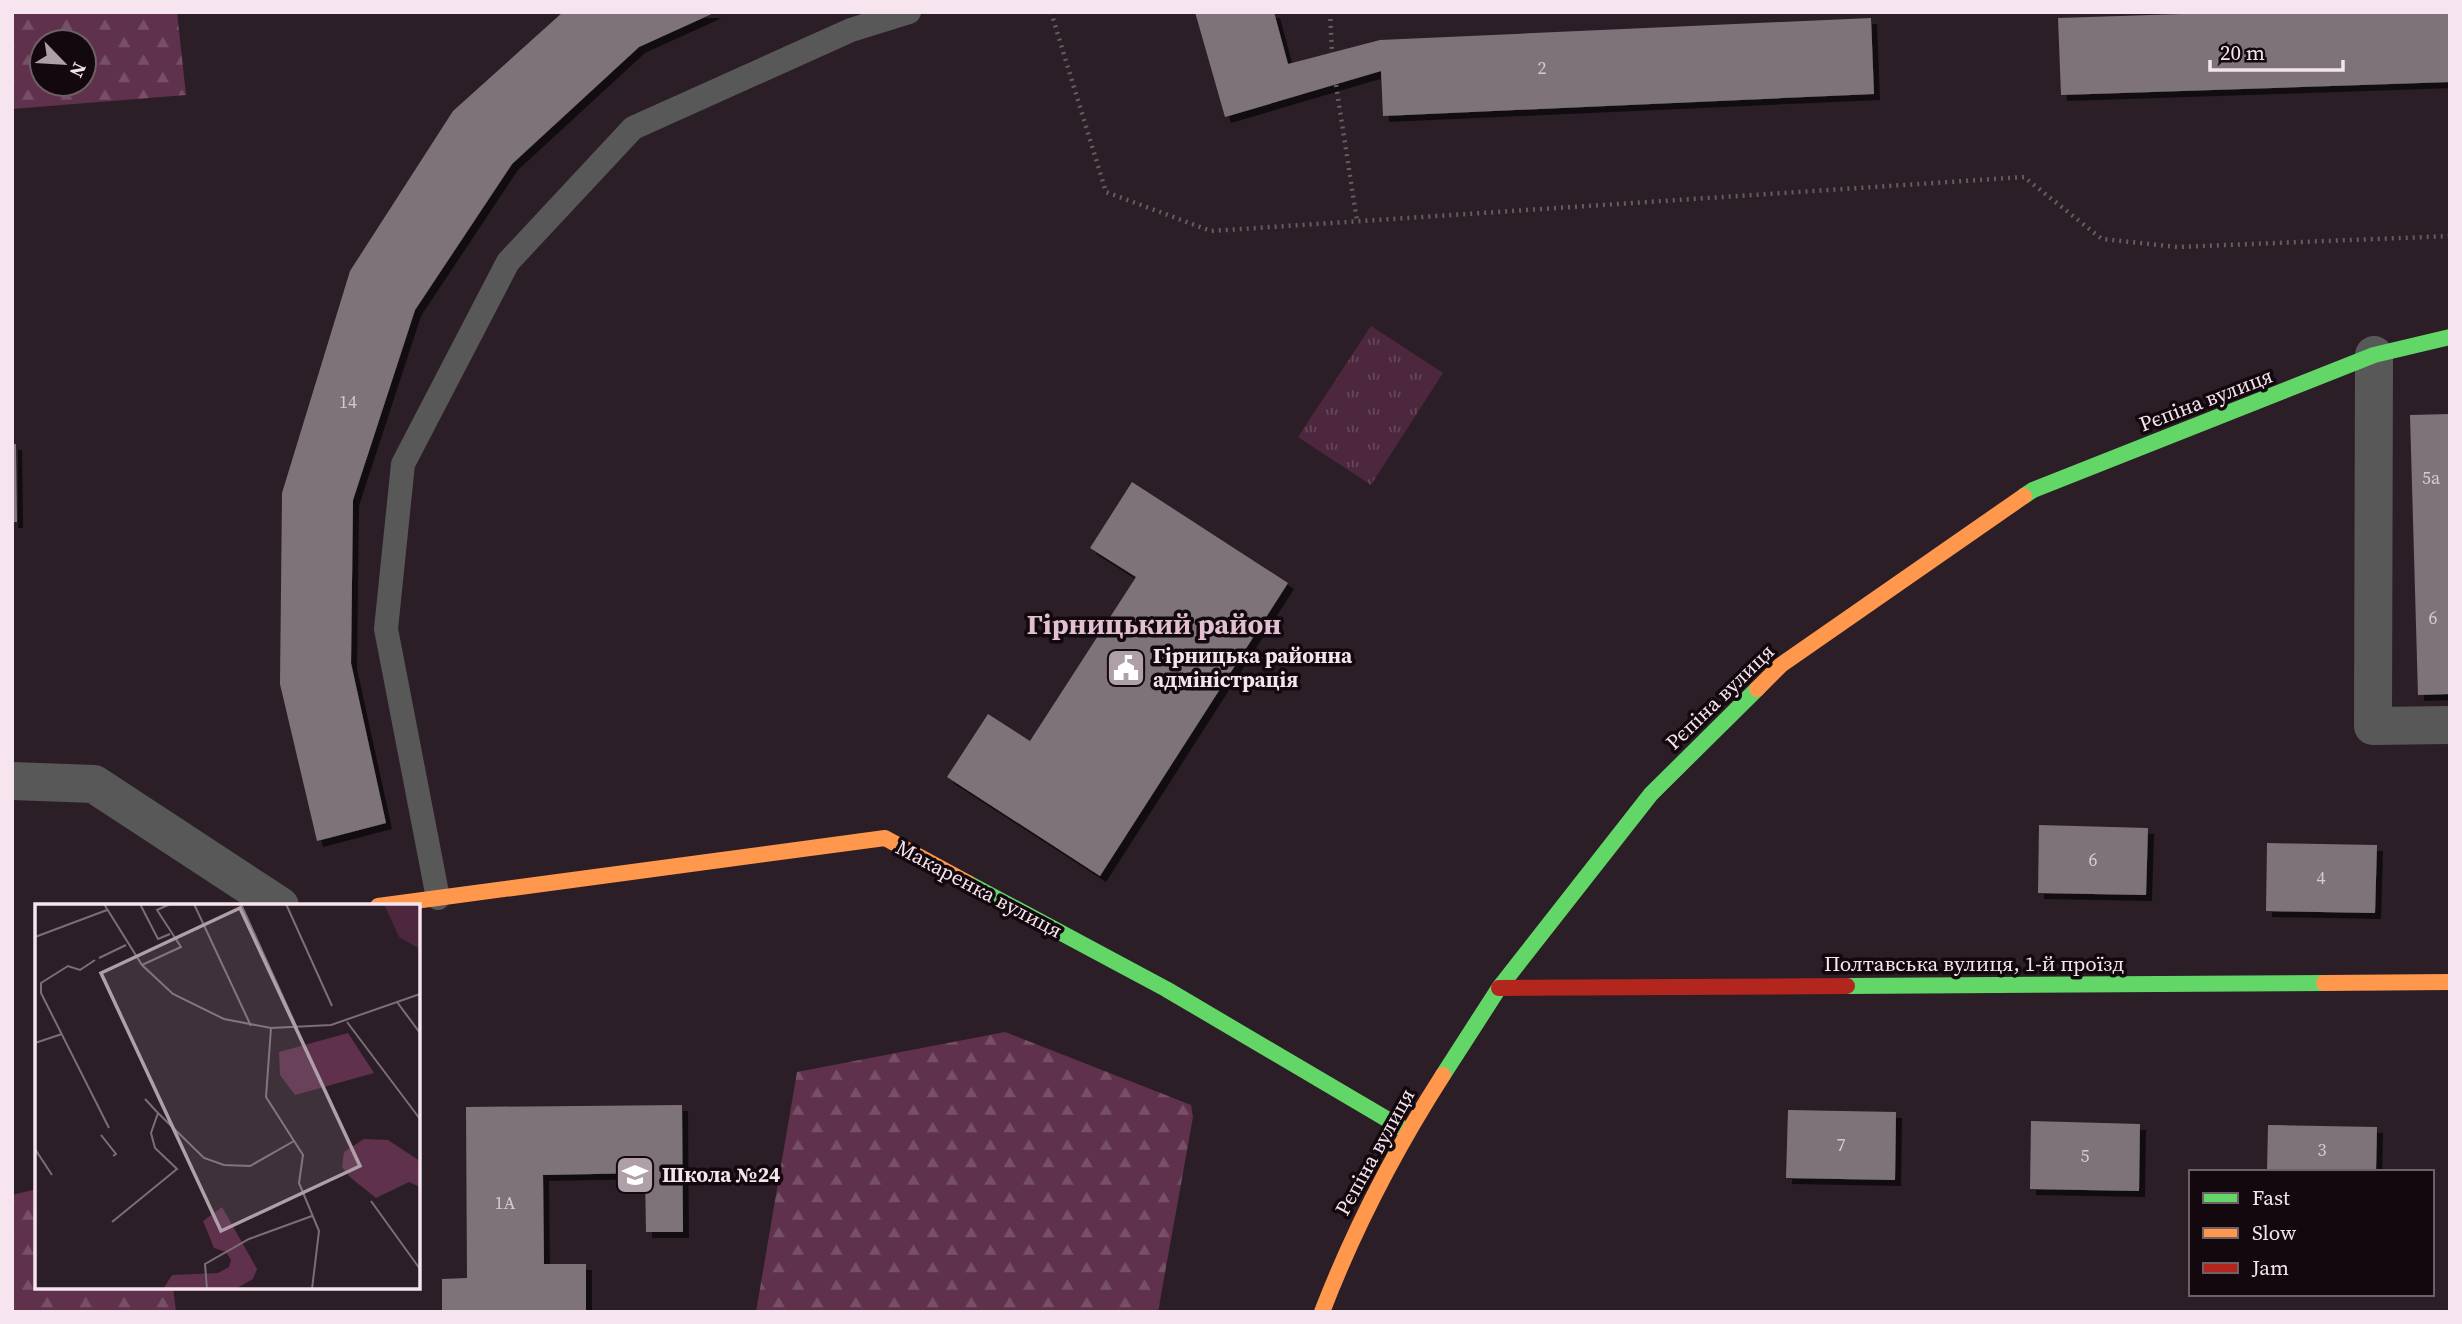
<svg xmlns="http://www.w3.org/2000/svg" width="2462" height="1324" font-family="'Source Serif 4',serif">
	<defs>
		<pattern id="forest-firs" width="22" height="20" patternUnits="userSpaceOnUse" patternTransform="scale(1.75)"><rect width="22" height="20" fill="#5f314d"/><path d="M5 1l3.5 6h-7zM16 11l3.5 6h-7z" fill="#774f67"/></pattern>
		<pattern id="park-tufts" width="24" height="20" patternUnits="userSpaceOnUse" patternTransform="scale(1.75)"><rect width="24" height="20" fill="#4d273e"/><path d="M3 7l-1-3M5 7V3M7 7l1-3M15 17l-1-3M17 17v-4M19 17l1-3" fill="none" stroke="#67465a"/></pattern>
		<filter id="shadow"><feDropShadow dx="6" dy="6" stdDeviation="0" flood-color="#0009"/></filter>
	</defs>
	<rect width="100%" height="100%" fill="#2b1e26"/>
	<!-- forest -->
	<g fill="url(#forest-firs)" fill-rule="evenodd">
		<path d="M12,12H177L186,95L12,109ZM42,42H84V84H42Z"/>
		<polygon points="1005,1032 1191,1105 1193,1117 1158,1312 756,1312 797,1072"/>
		<polygon points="37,1189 37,1287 173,1287 176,1312 12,1312 12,1195"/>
	</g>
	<!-- park -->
	<polygon fill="url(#park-tufts)" points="1371,326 1443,373 1371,485 1298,437"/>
	<!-- building -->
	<g fill="#7f737a" filter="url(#shadow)">
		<polygon points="563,12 716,12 639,47 512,164 415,310 353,500 351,663 386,823 317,841 280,684 282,493 350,271 453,111"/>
		<polygon points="1195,12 1274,12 1288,64 1380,40 1871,18 1874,94 1383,116 1381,71 1225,117"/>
		<polygon points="2244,12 2450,12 2450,82 2061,95 2058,18"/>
		<polygon points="2450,414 2450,694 2418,695 2410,415"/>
		<polygon points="12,444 16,444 17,522 12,522"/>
		<polygon points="1132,482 1288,583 1100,876 947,777 988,714 1030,741 1136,577 1090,548"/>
		<polygon points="2039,825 2148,828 2146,895 2038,893"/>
		<polygon points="2267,843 2377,845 2375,913 2266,911"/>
		<polygon points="682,1105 683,1232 646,1232 645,1173 543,1175 544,1264 586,1264 586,1312 442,1312 442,1279 467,1278 466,1107"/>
		<polygon points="1788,1110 1896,1112 1895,1180 1786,1178"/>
		<polygon points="2031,1121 2140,1124 2139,1191 2030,1189"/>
		<polygon points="2268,1125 2377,1127 2376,1172 2267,1172"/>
	</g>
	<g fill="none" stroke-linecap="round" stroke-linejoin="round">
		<!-- path -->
		<g stroke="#625e60" stroke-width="4.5" stroke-dasharray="2 5" stroke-linecap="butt">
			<polyline points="1051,12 1106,192 1211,231 2024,177 2102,239 2177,247 2450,236"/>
			<polyline points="1330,12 1332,52"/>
			<polyline points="1336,85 1357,221"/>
		</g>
		<!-- lane -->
		<polyline stroke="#595858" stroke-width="24" points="438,898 386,629 403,464 508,262 633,128 851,30 909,12"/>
		<!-- street -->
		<g stroke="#595858" stroke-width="38">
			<polyline points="2374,355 2373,726 2450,725"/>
			<polyline points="12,781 94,784 280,906"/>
		</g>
		<!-- fast -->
		<g stroke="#63d668" stroke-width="16">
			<polyline points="2024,496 2033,490 2374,355 2450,337"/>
			<polyline points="968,883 1166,989 1407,1131"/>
			<polyline points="1847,986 2324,983"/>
			<polyline points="1443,1075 1499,988 1651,794 1757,689"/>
		</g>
		<!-- slow -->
		<g stroke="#ff974d" stroke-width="16">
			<polyline points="1757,689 1781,665 2024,496"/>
			<polyline points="378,906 885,838 968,883"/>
			<polyline points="2324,983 2450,982"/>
			<path d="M1322,1312C1354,1229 1395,1150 1443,1075"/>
		</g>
		<!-- jam -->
		<polyline stroke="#b3261e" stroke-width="16" points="1499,988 1847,986"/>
	</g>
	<!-- icons -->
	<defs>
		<g id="civic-square" transform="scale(2.0125)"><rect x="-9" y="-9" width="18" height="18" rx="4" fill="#af9fa8" stroke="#12080d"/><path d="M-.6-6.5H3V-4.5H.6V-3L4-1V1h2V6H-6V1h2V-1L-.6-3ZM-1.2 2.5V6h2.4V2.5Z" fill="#fff"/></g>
		<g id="school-square" transform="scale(2.0125)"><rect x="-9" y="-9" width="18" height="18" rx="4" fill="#af9fa8" stroke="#12080d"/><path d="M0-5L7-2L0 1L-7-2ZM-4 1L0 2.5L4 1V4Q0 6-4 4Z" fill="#fff"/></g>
	</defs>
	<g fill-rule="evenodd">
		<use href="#civic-square" x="1126" y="668"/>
		<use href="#school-square" x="635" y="1175"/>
	</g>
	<g text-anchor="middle" stroke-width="7" stroke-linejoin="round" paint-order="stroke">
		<!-- number labels -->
		<g font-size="18" fill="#d8c8d1">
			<text x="1542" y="74">2</text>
			<text x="348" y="408">14</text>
			<text x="2431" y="484">5а</text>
			<text x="2433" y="624">6</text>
			<text x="2093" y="866">6</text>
			<text x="2321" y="884">4</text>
			<text x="1841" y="1151">7</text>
			<text x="2322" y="1156">3</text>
			<text x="2085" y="1162">5</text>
			<text x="505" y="1209">1А</text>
		</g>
		<!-- street labels -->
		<g font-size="21" fill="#f6e5ee" stroke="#12080d">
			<text transform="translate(2206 400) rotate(-21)" y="7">Рєпіна вулиця</text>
			<text transform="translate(1720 697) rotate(-44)" y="7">Рєпіна вулиця</text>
			<text transform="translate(979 889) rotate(28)" y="7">Макаренка вулиця</text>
			<text x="1974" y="971">Полтавська вулиця, 1-й проїзд</text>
			<text transform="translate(1375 1152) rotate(-61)" y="7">Рєпіна вулиця</text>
		</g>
		<!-- poi labels -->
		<g font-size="21" font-weight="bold" fill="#f6e5ee" stroke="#12080d" text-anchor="start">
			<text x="1153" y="663">Гірницька районна<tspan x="1153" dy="24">адміністрація</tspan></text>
			<text x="662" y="1182">Школа №24</text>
		</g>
		<!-- district labels -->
		<g font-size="28" font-weight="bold" fill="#e0c0d1" stroke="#12080d">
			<text x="1154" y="634">Гірницький район</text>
		</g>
	</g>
	<!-- overview -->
	<g transform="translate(35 904)">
		<rect width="385" height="385" fill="#2b1e26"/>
		<path d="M313,129L339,169L260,191L245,171L244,148ZM329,235L353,236L385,257V283L374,278L341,294L316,274L307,263L309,248ZM187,303L222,365L218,375L200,385H128L137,371L183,369L194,363L196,356L191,348L179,344L168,317Z" fill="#5f314d"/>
		<path d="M349,0H385V45L364,33Z" fill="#4d273e"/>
		<path fill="none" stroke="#7c6e76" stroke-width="2" d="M69,0L107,61L138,90L189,115L236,124L296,121L385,90M105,0L123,35L135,30M159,0L216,122M206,0L262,124M251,0L297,102M0,33L72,6M64,54L91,41M60,56L45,66L33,62L6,79V89L74,224M107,61L146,43L122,6L135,0M362,98L385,129M312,118L385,215M236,124L231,193L268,251L264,279L284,327L277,385M0,139L27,130M123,209L169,254L189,261L215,262L259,237M66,231L81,250L78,252M0,245L17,271M336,297L385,365M77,318L142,265L120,244L116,229L123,209L110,195M172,385L170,360L214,335L277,312"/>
		<path fill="#af9fa8" fill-opacity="0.15" stroke="#af9fa8" stroke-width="3.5" d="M205,4L325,262L186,327L66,69Z"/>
		<rect width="385" height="385" fill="none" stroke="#f6e5ee" stroke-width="3.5"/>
	</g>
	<!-- border -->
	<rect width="2462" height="1324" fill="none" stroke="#f6e5ee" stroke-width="28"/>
	<!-- legend -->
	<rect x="2189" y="1170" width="245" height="126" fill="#12080d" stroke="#6d6067" stroke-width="2"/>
	<rect x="2203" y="1193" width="35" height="10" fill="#63d668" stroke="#6d6067" stroke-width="2"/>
	<text x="2252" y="1205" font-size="21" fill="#f6e5ee">Fast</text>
	<rect x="2203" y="1228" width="35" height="10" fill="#ff974d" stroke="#6d6067" stroke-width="2"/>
	<text x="2252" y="1240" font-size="21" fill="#f6e5ee">Slow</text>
	<rect x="2203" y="1263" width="35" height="10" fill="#b3261e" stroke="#6d6067" stroke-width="2"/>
	<text x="2252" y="1275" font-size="21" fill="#f6e5ee">Jam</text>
	<!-- north arrow -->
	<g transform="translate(63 63) rotate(115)"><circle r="33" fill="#12080d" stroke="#6d6067" stroke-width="2"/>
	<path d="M0-5L12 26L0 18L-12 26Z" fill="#af9fa8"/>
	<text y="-10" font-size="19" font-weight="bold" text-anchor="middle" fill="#f6e5ee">N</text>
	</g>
	<!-- scale -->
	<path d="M2210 60v10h133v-10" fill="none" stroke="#f6e5ee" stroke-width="3.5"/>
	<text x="2220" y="60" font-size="21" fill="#f6e5ee" stroke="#12080d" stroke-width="5" paint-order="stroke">20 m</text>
</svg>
